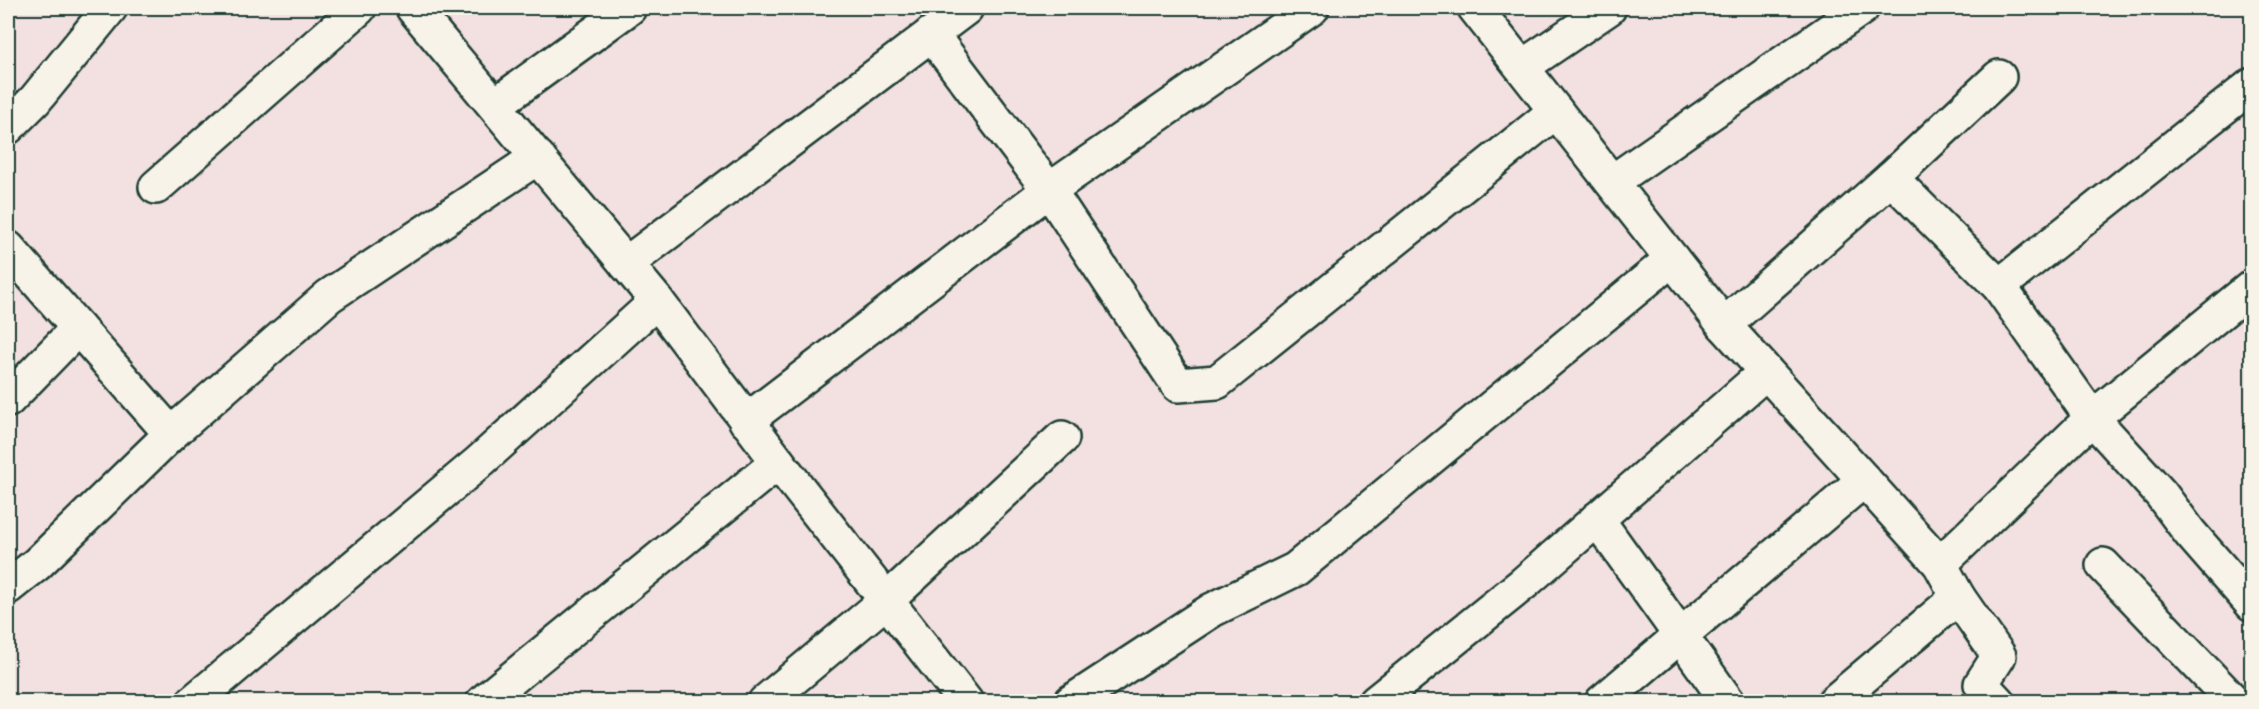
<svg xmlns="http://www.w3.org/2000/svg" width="2259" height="709" font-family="Delius,sans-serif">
	<rect width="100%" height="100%" fill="#f3e0e0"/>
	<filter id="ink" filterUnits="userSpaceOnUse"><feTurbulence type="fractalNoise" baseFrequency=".0167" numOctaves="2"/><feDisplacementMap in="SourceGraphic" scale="12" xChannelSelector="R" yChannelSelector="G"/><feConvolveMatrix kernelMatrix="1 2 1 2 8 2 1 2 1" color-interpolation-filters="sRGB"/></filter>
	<g filter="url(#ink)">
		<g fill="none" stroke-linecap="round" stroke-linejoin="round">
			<!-- minor casing -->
			<g stroke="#1f3d34" stroke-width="38">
				<g id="minor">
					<polyline points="1475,8 1724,325 1940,564 1958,597 1834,702"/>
					<polyline points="931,34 1049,190 1178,385 1217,382 1556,111"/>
					<polyline points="1522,67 1609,8"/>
					<polyline points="495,105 629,8"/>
					<polyline points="8,127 35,100 110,8"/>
					<polyline points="1891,178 1999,77"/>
					<polyline points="1612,182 1862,8"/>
					<polyline points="156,187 359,8"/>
					<polyline points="8,248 171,434 329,296 538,157"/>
					<polyline points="626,264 966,8"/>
					<polyline points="1999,286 2092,418 2161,494 2190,533 2252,604"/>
					<polyline points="657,301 778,462 966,702"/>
					<polyline points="1724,325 1891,178 1999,286 2252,85"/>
					<polyline points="8,400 78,328"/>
					<polyline points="746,421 1049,190 1312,8"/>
					<polyline points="1597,519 1728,702"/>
					<polyline points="1940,564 2092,418 2252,287"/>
					<polyline points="2103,565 2234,702"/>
					<polyline points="8,587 37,564 171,434"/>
					<polyline points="1958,597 1999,656 1981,684 1998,702"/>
					<polyline points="193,702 478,463 657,301 413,8"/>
					<polyline points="483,702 778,462"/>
					<polyline points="765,702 887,600 1062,438"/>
					<polyline points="1071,702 1212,610 1296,569 1672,259"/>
					<polyline points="1376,702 1524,583 1766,372"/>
					<polyline points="1602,702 1864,480"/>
				</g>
			</g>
			<!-- minor -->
			<use href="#minor" stroke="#f7f3e8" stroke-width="33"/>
		</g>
	</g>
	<!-- margin -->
	<rect width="2259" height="709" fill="none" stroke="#f7f3e8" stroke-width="30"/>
	<rect x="15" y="15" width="2229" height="679" fill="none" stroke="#1f3d34" stroke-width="2" filter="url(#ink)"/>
</svg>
